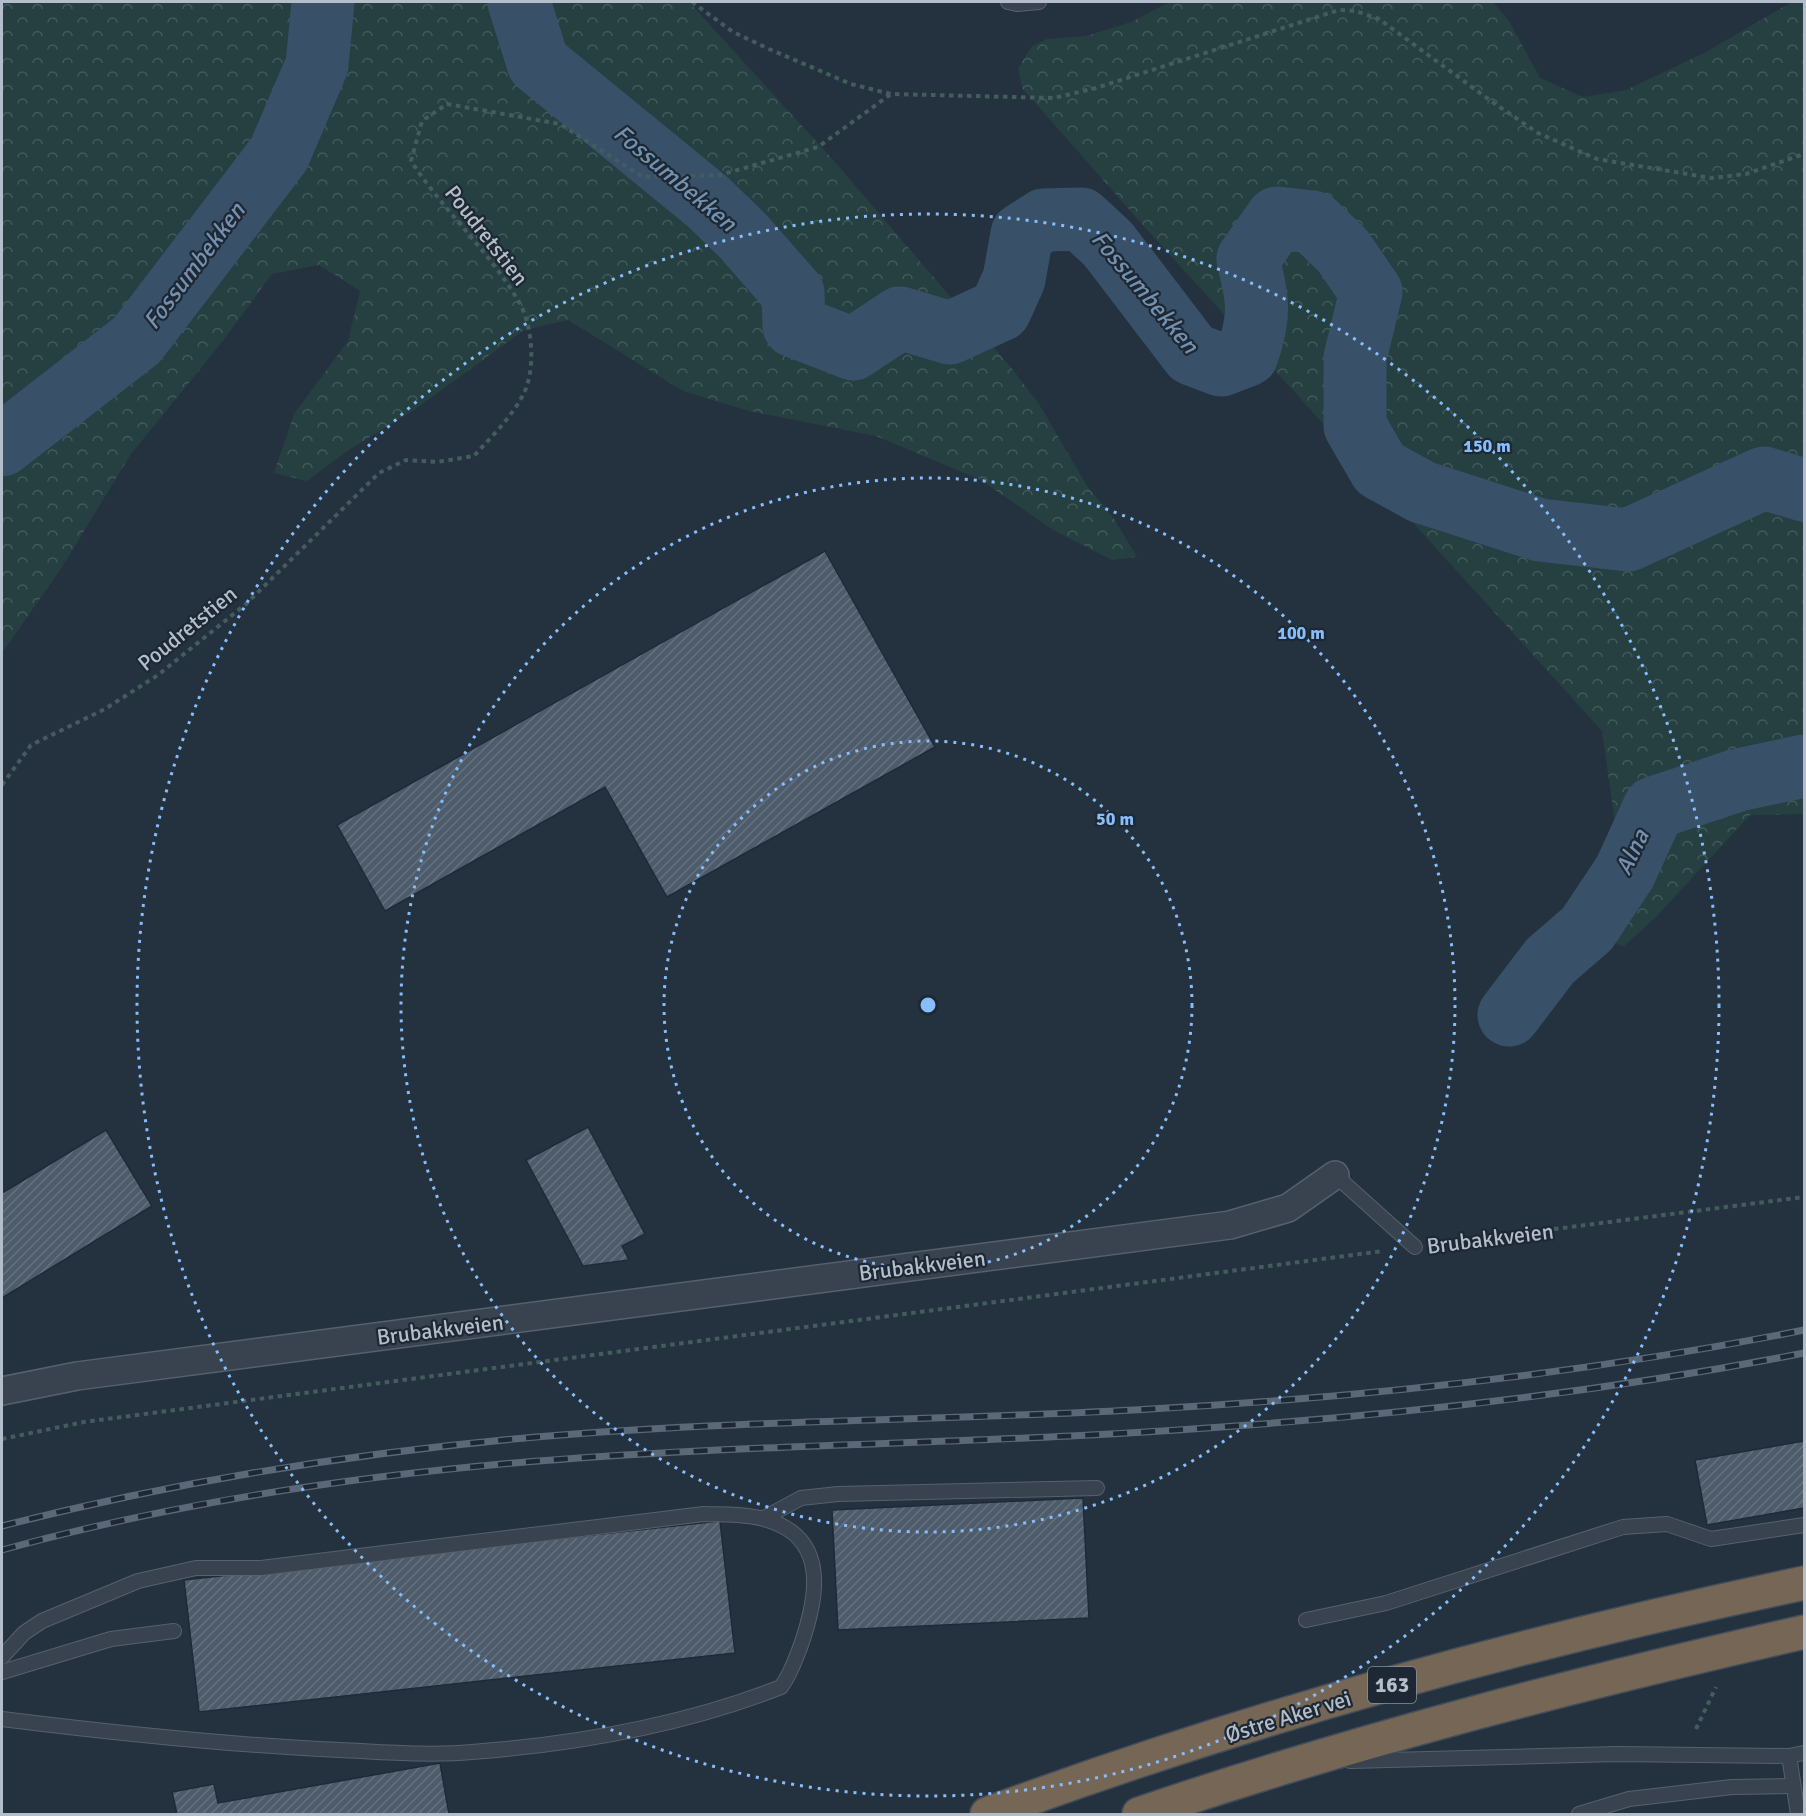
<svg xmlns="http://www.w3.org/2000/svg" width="1806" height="1816" font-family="Signika,sans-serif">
	<defs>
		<pattern id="forest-crowns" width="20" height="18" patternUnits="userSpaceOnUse" patternTransform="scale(1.5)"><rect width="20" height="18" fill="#263f41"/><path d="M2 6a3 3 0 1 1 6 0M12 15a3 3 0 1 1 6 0" fill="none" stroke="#43595b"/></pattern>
		<pattern id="building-hatch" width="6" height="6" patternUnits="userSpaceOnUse" patternTransform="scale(1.5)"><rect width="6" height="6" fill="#4d5b6b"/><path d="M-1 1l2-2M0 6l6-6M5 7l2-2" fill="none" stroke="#64717f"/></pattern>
	</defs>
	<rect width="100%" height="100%" fill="#243240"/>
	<!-- forest -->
	<g fill="url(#forest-crowns)">
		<polygon points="2,2 689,2 835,162 1013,370 1039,404 1087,486 1114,519 1137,557 1112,560 1053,530 981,480 876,436 749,411 683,391 568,320 524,330 414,410 347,451 307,481 274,473 294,414 348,341 360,291 319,265 272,274 222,342 131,454 62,567 2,653"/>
		<polygon points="1170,2 1493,2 1509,21 1540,78 1583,97 1626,90 1704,53 1792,2 1804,2 1804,814 1750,815 1655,918 1624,946 1599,939 1622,872 1602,731 1142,224 1022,88 1018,68 1032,46 1047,39 1086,36 1131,22"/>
	</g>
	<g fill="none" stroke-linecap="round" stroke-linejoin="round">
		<!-- river -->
		<g stroke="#385169" stroke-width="63">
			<path d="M519,2L538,63L708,202L743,236L793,293L794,326L853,349L900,318L950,333L1000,310L1014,279L1022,234L1044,220L1081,219L1108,244L1192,354L1221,365L1247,355C1261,315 1258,300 1248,259L1277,218L1313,222L1343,251L1371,292L1355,358V426L1380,469L1422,492L1540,530L1628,540L1764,478L1804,490"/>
			<polyline points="2,445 137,340 279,154 317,65 323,2"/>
			<polyline points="1509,1015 1550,961 1587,929 1625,872 1654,808 1738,780 1804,766"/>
		</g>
	</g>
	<!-- building -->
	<g fill="url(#building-hatch)" stroke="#1f2a36" stroke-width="1.5">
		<polygon points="825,551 935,747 667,897 605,787 385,911 337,825"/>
		<polygon points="588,1127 645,1234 622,1246 629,1260 583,1266 526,1160"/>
		<polygon points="106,1130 152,1206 2,1298 2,1193"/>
		<polygon points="1804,1441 1804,1508 1707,1525 1695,1460"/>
		<polygon points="1083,1498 1089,1618 838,1630 832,1510"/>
		<polygon points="720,1521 735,1653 199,1712 184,1580"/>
		<polygon points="440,1763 449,1814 177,1814 172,1792 214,1784 218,1803"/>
	</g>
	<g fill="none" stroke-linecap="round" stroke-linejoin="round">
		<!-- lane casing -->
		<g stroke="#56616d" stroke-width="16">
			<g id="lane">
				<polyline points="1008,2 1017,4 1039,2"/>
				<polyline points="1335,1175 1415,1247"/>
				<polyline points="764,1518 801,1498 838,1494 1097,1488"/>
				<polyline points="1306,1620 1386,1603 1623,1527 1667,1524 1711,1539 1804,1525"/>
				<path d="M2,1657L24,1633L42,1621L138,1581L196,1568H261L704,1514C732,1515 761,1513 786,1528C828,1553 814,1607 801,1645C795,1660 791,1674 781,1687C684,1725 576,1744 472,1752C429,1756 383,1752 340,1750C227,1745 114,1733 2,1719"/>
				<polyline points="2,1672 111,1639 174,1631"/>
				<polyline points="1789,1756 1798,1814"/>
				<polyline points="1350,1761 1617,1754 1789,1756 1804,1753"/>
				<polyline points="1579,1814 1629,1799 1732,1787 1793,1786"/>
			</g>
		</g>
		<!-- street casing -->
		<g stroke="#56616d" stroke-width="30">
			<polyline id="street" points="2,1391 77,1376 1230,1225 1288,1208 1335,1175"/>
		</g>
		<!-- highway casing -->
		<g stroke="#434e5a" stroke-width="36">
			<g id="highway">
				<path d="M987,1814C1252,1716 1528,1641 1804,1583"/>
				<path d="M1139,1814C1357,1740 1580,1683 1804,1632"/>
			</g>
		</g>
		<!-- path -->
		<g stroke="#445c5d" stroke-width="4" stroke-dasharray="4.5 4.5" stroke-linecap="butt">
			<polyline points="692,2 733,32 769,49 851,84 891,94 1054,98 1096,88 1339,10 1356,11 1379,19 1491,101 1538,133 1597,159 1711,178 1746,174 1804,154"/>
			<path d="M2,785L31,745L105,709L158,675L246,604L379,473L406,460L437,462L474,456C491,437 511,418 523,395C536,371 533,326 519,302C489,251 443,210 411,161L422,121L447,104L560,124L643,177L720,175L818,147L891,94"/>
			<polyline points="1438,1244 1804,1197"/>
			<polyline points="2,1439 84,1422 1383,1251"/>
			<polyline points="1696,1729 1716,1687"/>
		</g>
		<!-- lane -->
		<use href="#lane" stroke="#38434f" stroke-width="14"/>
		<!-- street -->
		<use href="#street" stroke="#38434f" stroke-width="27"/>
		<!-- highway -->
		<use href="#highway" stroke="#766655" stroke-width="33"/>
		<!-- rail casing -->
		<g stroke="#5a6877" stroke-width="7">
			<g id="rail">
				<path d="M2,1526C170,1483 341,1455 514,1439C720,1420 928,1421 1134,1410C1358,1398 1584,1374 1804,1330"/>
				<path d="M2,1550C169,1504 341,1478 514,1463C699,1447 885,1445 1070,1436C1316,1424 1563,1400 1804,1353"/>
			</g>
		</g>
		<!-- rail -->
		<use href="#rail" stroke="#1d2834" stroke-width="4.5" stroke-dasharray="14" stroke-linecap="butt"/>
	</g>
	<!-- distance rings -->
	<g fill="none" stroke="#88bdfb" stroke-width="3" stroke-dasharray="3 6">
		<circle cx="928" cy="1005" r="264"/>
		<circle cx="928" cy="1005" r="527"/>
		<circle cx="928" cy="1005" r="791"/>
	</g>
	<g text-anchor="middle" stroke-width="4.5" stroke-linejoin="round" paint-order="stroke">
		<!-- shield labels -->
		<rect fill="#1d2834" stroke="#87919d" stroke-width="1.5" x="1368" y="1667" width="48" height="36" rx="4.5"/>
		<g font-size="21" font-weight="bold" fill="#b4beca">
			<text x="1392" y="1692">163</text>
		</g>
		<!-- street labels -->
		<g font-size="22" fill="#b4beca" stroke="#1d2834">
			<text transform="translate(487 235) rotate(52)" y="8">Poudretstien</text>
			<text transform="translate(187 628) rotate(-39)" y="8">Poudretstien</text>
			<text transform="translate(1490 1238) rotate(-7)" y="8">Brubakkveien</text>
			<text transform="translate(922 1265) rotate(-7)" y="8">Brubakkveien</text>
			<text transform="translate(440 1329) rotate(-7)" y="8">Brubakkveien</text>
			<text transform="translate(1288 1716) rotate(-17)" y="8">Østre Aker vei</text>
		</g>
		<!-- water labels -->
		<g font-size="24" font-style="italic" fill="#7391ae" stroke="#1d2834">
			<text transform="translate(675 178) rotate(40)" y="8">Fossumbekken</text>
			<text transform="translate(194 266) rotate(-53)" y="8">Fossumbekken</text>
			<text transform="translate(1145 292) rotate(50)" y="8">Fossumbekken</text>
			<text transform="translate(1632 852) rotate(-64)" y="8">Alna</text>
		</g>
	</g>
	<circle cx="928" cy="1005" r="9" fill="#88bdfb" stroke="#1d2834" stroke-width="3"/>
	<g font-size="18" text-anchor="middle" font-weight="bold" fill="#88bdfb" stroke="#1d2834" stroke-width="4.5" stroke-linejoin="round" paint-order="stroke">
		<text x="1487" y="452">150 m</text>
		<text x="1301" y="639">100 m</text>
		<text x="1115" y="825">50 m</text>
	</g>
	<!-- border -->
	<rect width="1806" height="1816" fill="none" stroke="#b4beca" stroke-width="6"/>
</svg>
